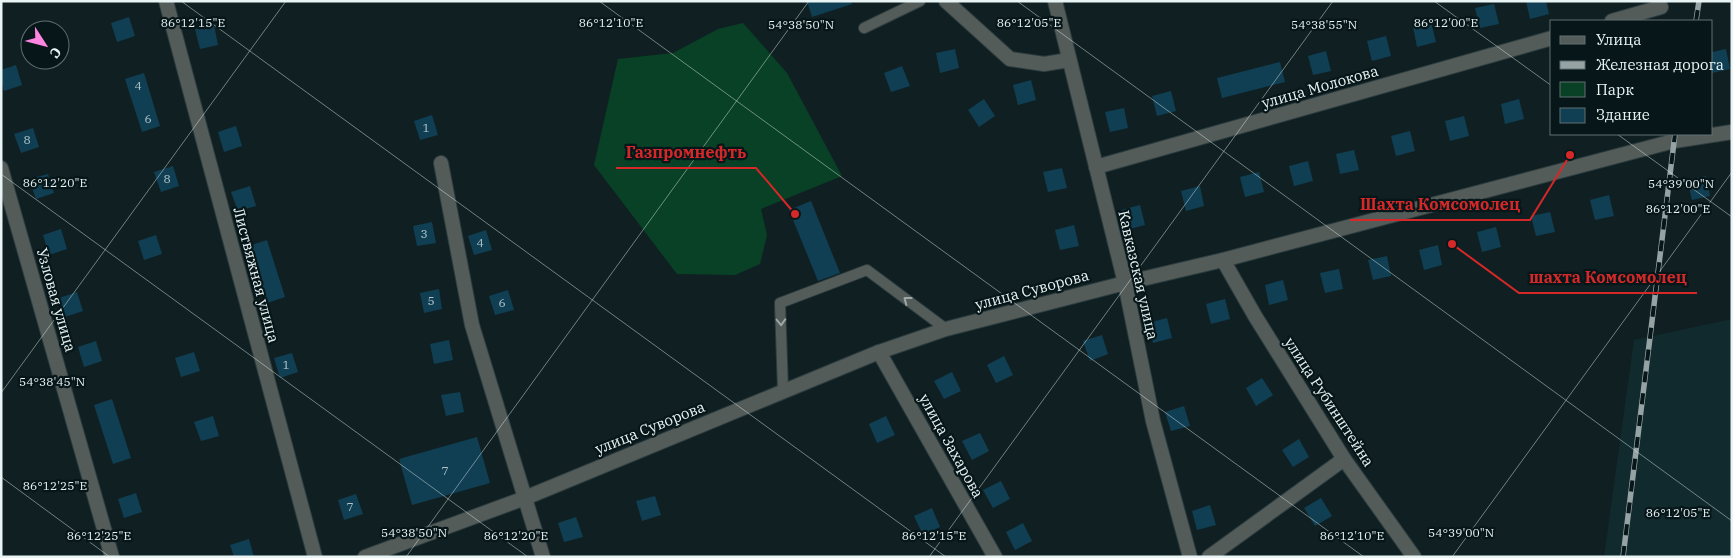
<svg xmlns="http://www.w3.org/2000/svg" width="1733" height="558" font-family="'IBM Plex Serif',serif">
	<rect width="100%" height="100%" fill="#102022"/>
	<!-- built -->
	<polygon fill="#112a2e" points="1732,319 1732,557 1604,557 1634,340"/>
	<!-- green -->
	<polygon fill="#084125" points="743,23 787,73 842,176 761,209 767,235 760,264 735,275 677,274 594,165 618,59 673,53 718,29"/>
	<!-- building -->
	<g fill="#103e53">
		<polygon points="807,1 851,1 852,4 812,17"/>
		<polygon points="1526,1 1546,1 1549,14 1530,19"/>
		<polygon points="1494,4 1499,24 1480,28 1475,8"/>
		<polygon points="129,17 135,36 117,42 111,23"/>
		<polygon points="1431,22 1436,42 1417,47 1413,27"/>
		<polygon points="214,25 218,45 200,49 195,29"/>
		<polygon points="1386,36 1391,56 1372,61 1367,41"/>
		<polygon points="955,49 959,68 940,73 936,53"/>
		<polygon points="1726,49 1730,69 1712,73 1712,52"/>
		<polygon points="1326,51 1331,71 1313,75 1308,56"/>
		<polygon points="1280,62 1285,82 1222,98 1217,78"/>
		<polygon points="16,65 22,85 4,91 1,81 1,70"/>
		<polygon points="902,66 910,86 891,92 884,73"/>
		<polygon points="144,73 160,126 142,132 125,79"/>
		<polygon points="1031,80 1036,100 1018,105 1013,85"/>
		<polygon points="1171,91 1176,111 1157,116 1152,96"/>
		<polygon points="984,99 995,116 979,127 968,110"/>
		<polygon points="1519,99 1524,119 1505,124 1501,104"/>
		<polygon points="1124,108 1128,128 1110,132 1105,112"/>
		<polygon points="432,115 438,135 420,140 414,121"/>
		<polygon points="1464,116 1469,136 1450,141 1445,121"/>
		<polygon points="236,126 242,146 224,152 218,132"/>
		<polygon points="33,128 39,147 21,153 14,134"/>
		<polygon points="1410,131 1415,151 1396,156 1391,136"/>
		<polygon points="1354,150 1359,170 1340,174 1336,154"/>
		<polygon points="1308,161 1313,181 1294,186 1289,166"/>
		<polygon points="173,166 179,186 161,192 154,172"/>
		<polygon points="1062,168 1067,188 1048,192 1043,172"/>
		<polygon points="1259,172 1264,192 1245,197 1240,177"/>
		<polygon points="48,174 54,193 36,199 29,179"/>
		<polygon points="1706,176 1710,196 1692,200 1687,180"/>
		<polygon points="250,186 256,206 238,211 231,192"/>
		<polygon points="1200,186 1204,206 1186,211 1181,191"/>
		<polygon points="1609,195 1614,216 1595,220 1590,200"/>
		<polygon points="811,201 840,273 818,281 789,210"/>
		<polygon points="1140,205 1145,225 1126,230 1121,210"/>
		<polygon points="1550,212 1555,232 1536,236 1531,216"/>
		<polygon points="432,222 436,243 417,246 413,226"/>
		<polygon points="1074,225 1079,246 1060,250 1055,230"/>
		<polygon points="1496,227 1501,247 1482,252 1477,232"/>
		<polygon points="61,229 67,249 49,255 43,235"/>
		<polygon points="486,230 492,250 474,255 468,236"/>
		<polygon points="156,235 162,254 144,260 138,241"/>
		<polygon points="267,240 285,297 267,303 249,246"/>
		<polygon points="1438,245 1442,265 1424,270 1419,250"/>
		<polygon points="1387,256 1391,276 1373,280 1368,260"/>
		<polygon points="1339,269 1343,289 1325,293 1320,273"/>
		<polygon points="1283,280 1288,300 1269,305 1265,285"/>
		<polygon points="439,289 442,309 424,313 420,293"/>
		<polygon points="508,290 514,310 495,315 489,296"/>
		<polygon points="77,292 83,311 65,317 59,298"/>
		<polygon points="1225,299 1230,319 1211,324 1206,304"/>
		<polygon points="1167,318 1172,338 1153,343 1148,323"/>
		<polygon points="1102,335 1108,354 1090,361 1083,341"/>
		<polygon points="449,340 453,360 434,364 430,344"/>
		<polygon points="96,341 102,361 84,367 78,347"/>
		<polygon points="194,352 200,371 181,377 175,358"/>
		<polygon points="292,353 298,372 280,378 274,358"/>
		<polygon points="1004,356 1013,375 996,383 987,365"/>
		<polygon points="952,372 961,391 944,399 934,381"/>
		<polygon points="1262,378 1273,395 1256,406 1246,388"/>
		<polygon points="460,392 464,412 446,416 441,395"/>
		<polygon points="112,399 131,458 113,464 94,405"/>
		<polygon points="1184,406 1190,426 1171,431 1165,412"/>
		<polygon points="213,416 219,436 201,441 194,422"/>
		<polygon points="886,416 895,435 877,443 869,424"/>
		<polygon points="980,433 989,451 972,460 962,441"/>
		<polygon points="477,437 490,483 412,505 399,459"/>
		<polygon points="1299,439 1309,457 1293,467 1282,450"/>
		<polygon points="1001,481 1010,499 993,508 983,490"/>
		<polygon points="136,493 142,512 124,518 118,499"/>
		<polygon points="356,494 363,514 344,520 338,500"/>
		<polygon points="655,496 661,515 642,521 636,501"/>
		<polygon points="1321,498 1332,516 1315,526 1304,508"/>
		<polygon points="1210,505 1216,525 1197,530 1192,511"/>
		<polygon points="932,508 940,527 923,535 914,516"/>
		<polygon points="576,517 583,537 564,542 558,523"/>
		<polygon points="1023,523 1032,541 1015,550 1006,532"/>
		<polygon points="249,539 254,557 234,557 230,545"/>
	</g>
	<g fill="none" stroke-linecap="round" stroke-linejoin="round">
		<!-- service casing -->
		<g stroke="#2e3e40" stroke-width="12">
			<g id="service">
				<polyline points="864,28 920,1"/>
				<polyline points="783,391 780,303 867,270 946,329"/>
			</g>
		</g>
		<!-- minor casing -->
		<g stroke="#2e3e40" stroke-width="16">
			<g id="minor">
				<polyline points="166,1 315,557"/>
				<polyline points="946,1 1010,59 1044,64 1069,60"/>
				<polyline points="1055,1 1125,283 1153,421 1190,557"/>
				<polyline points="1612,21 1661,7"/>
				<polyline points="441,163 472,325 543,557"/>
				<polyline points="1096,167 1552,38"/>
				<polyline points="1,168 112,557"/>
				<polyline points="1223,260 1255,316 1344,459 1414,557"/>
				<polyline points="879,352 995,557"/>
				<polyline points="1209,557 1344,459"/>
			</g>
		</g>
		<!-- tertiary casing -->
		<g stroke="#2e3e40" stroke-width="16">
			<polyline id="tertiary" points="365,557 525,498 879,352 946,329 1125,283 1223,260 1674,141 1732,132"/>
		</g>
		<!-- service -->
		<use href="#service" stroke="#545c5a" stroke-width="10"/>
		<!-- minor -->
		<use href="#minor" stroke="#545c5a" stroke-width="14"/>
		<!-- tertiary -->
		<use href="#tertiary" stroke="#545c5a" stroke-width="14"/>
		<!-- rail casing -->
		<g stroke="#96a3a5" stroke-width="5.5">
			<g id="rail">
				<polyline points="1696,21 1699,1"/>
				<polyline points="1623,557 1675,134"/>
			</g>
		</g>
		<!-- rail -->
		<use href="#rail" stroke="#071719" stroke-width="4" stroke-dasharray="11" stroke-linecap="butt"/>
	</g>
	<!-- one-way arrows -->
	<defs><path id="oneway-chevron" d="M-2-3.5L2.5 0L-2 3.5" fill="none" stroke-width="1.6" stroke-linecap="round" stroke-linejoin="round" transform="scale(1.25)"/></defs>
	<g stroke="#9ea8a8">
		<use href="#oneway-chevron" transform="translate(907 300) rotate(-143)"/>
		<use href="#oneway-chevron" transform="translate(781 322) rotate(88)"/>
	</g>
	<!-- ticks -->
	<path fill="none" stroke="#e9f4f5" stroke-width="1" stroke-opacity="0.45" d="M181,1L946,557M599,1L1364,557M1017,1L1732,521M1434,1L1552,86M1617,134L1732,217M1,174L528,557M1,393L286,1M1,477L110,557M406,557L809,1M929,557L1333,1M1452,557L1732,172"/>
	<g text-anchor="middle" stroke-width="4.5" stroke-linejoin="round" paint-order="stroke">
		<!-- number labels -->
		<g font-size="12" fill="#b3c6cc">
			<text x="138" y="90">4</text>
			<text x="148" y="123">6</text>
			<text x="426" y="132">1</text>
			<text x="27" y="144">8</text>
			<text x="167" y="183">8</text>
			<text x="424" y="238">3</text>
			<text x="480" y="247">4</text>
			<text x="431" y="305">5</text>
			<text x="502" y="307">6</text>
			<text x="286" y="369">1</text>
			<text x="445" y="475">7</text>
			<text x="350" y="511">7</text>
		</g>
		<!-- street labels -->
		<g font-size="15" fill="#e9f4f5" stroke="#071719">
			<text transform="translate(1320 87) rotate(-16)" y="5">улица Молокова</text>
			<text transform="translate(256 275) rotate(75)" y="5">Листвяжная улица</text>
			<text transform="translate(1138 275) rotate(77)" y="5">Кавказская улица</text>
			<text transform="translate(1032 290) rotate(-15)" y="5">улица Суворова</text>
			<text transform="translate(56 300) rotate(74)" y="5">Узловая улица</text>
			<text transform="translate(1329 402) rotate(57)" y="5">улица Рубинштейна</text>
			<text transform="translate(650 428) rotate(-22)" y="5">улица Суворова</text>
			<text transform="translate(951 446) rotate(61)" y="5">улица Захарова</text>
		</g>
	</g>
	<g font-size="12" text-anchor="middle" fill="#e9f4f5" stroke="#071719" stroke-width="4.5" stroke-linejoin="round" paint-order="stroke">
		<text x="193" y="27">86°12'15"E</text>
		<text x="1029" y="27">86°12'05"E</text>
		<text x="1446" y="27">86°12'00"E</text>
		<text x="611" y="27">86°12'10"E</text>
		<text x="801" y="29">54°38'50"N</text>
		<text x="1324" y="29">54°38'55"N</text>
		<text x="55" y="187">86°12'20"E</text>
		<text x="1681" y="188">54°39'00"N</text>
		<text x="1678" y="213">86°12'00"E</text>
		<text x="52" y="386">54°38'45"N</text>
		<text x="55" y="490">86°12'25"E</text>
		<text x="1678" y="517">86°12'05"E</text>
		<text x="414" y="537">54°38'50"N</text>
		<text x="1461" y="537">54°39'00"N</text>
		<text x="99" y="540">86°12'25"E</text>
		<text x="516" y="540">86°12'20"E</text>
		<text x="934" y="540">86°12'15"E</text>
		<text x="1352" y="540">86°12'10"E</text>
	</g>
	<!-- callouts -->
	<path fill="none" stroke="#d62828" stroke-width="2" d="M795 214L756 168H616M1570 155L1530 220H1350M1452 244L1519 293H1697"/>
	<g fill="#d62828" stroke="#071719" stroke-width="2">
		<circle cx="795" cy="214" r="5"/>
		<circle cx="1570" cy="155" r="5"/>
		<circle cx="1452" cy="244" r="5"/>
	</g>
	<g font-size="16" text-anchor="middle" font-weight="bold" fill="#d62828" stroke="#071719" stroke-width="4.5" stroke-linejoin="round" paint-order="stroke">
		<text x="686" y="158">Газпромнефть</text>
		<text x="1440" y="210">Шахта Комсомолец</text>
		<text x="1608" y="283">шахта Комсомолец</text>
	</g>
	<!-- border -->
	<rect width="1733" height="558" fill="none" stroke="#e9f4f5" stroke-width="5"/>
	<!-- legend -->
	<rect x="1550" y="20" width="162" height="115" fill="#071719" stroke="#616f71"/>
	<rect x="1560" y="36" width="25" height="8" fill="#545c5a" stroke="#616f71"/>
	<text x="1596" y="45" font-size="15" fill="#e9f4f5">Улица</text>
	<rect x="1560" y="61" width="25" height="8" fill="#96a3a5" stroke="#616f71"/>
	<text x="1596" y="70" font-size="15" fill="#e9f4f5">Железная дорога</text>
	<rect x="1560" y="82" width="25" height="15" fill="#084125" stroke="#616f71"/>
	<text x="1596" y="95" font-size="15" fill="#e9f4f5">Парк</text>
	<rect x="1560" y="108" width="25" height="15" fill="#103e53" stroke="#616f71"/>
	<text x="1596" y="120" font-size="15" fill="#e9f4f5">Здание</text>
	<!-- north arrow -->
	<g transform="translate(45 45) rotate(126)"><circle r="24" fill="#071719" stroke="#616f71"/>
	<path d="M0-4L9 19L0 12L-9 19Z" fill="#fe86e1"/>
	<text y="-8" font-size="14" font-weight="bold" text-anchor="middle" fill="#e9f4f5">С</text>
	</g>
</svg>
